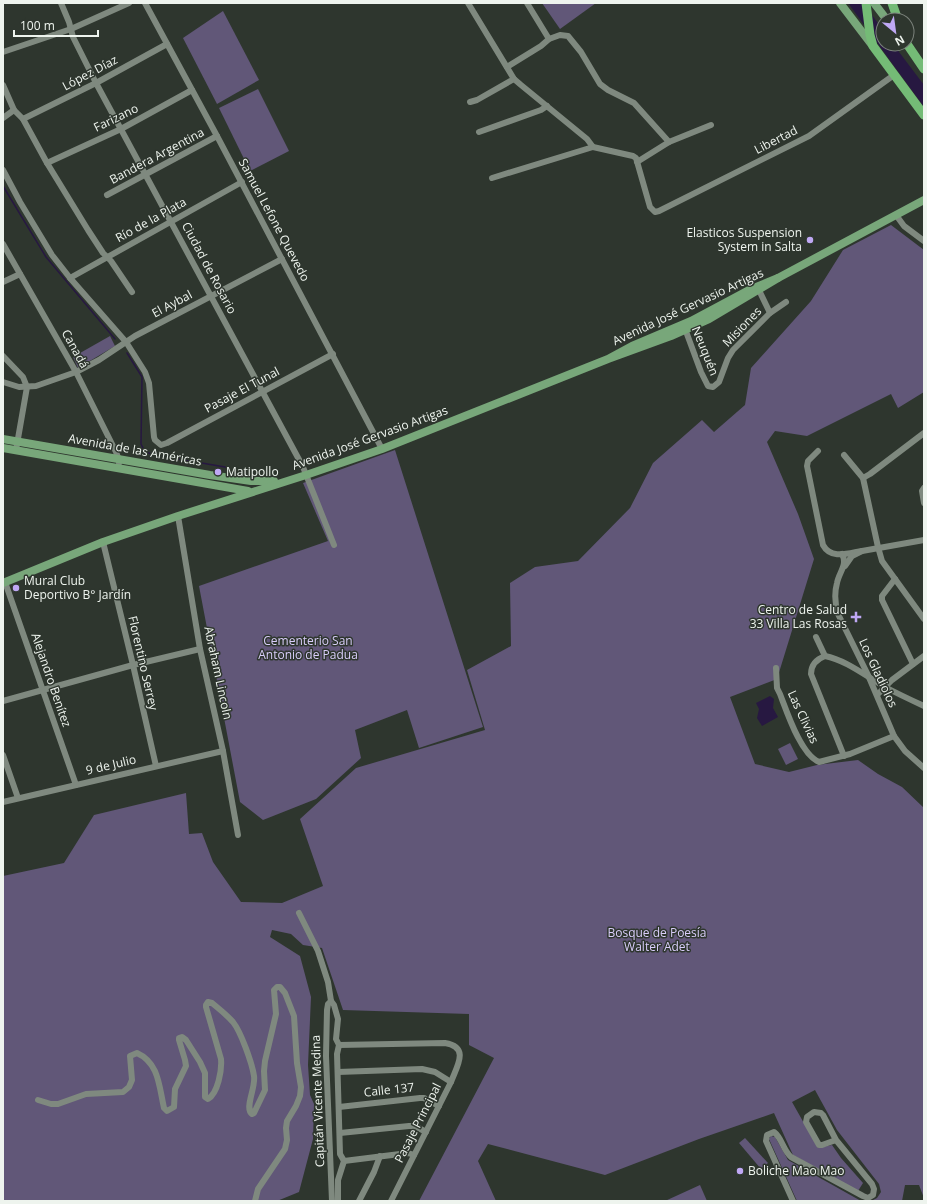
<svg xmlns="http://www.w3.org/2000/svg" width="927" height="1204" font-family="'Open Sans',sans-serif">
	<rect width="100%" height="100%" fill="#2e362e"/>
	<!-- green -->
	<g fill="#615778">
		<polygon points="542,3 596,3 560,29"/>
		<polygon points="223,11 259,80 217,104 183,38"/>
		<polygon points="258,89 289,151 250,171 219,108"/>
		<polygon points="891,225 924,250 924,392 898,408 891,394 807,436 775,431 767,442 798,514 814,559 777,679 730,697 755,764 789,772 817,765 858,760 878,774 902,787 924,808 924,1198 919,1185 905,1185 902,1201 871,1201 877,1198 881,1192 879,1184 837,1130 815,1090 792,1102 818,1148 832,1145 841,1158 863,1183 858,1191 793,1155 774,1113 699,1139 605,1175 488,1144 478,1161 496,1201 419,1201 494,1058 469,1045 469,1014 343,1010 322,948 303,945 291,934 272,930 270,937 300,956 311,997 308,1065 310,1095 314,1104 313,1139 299,1192 277,1201 3,1201 3,876 64,863 94,815 186,793 189,834 202,833 213,862 241,902 282,903 323,886 300,819 356,768 485,730 467,670 511,646 510,583 535,567 578,561 630,508 653,463 702,420 714,432 745,405 751,368 811,301 843,250"/>
		<polygon points="110,336 115,346 78,368 73,357"/>
		<polygon points="395,450 483,727 419,748 407,710 355,730 361,758 316,799 263,820 240,802 199,586 328,541 303,483"/>
		<polygon points="790,743 798,759 786,765 778,749"/>
		<polygon points="771,1136 775,1137 788,1160 861,1201 797,1201 769,1139"/>
		<polygon points="745,1138 768,1163 761,1169 739,1143"/>
		<polygon points="700,1185 707,1201 665,1201"/>
	</g>
	<!-- water -->
	<g fill="#271841">
		<polygon points="848,3 863,3 883,30 883,44 893,44 924,85 924,107"/>
		<polygon points="770,696 774,699 773,708 778,717 762,726 757,718 759,709 756,703"/>
	</g>
	<g fill="none" stroke-linecap="round" stroke-linejoin="round">
		<!-- stream -->
		<g stroke="#271841" stroke-width="1.5">
			<polyline points="3,104 3,109"/>
			<polyline points="3,186 46,257 115,339"/>
			<polyline points="127,353 142,377 141,444 145,452 155,455 225,467 231,472"/>
		</g>
		<!-- minor -->
		<g stroke="#7f897f" stroke-width="6">
			<polyline points="61,3 69,22 73,37 96,83 303,467 334,545"/>
			<polyline points="145,3 217,136 382,449"/>
			<polyline points="468,3 514,79 521,85 587,139 593,147 633,156 636,158 650,207 655,212 659,211 809,136 894,75"/>
			<polyline points="527,3 549,39"/>
			<polyline points="3,52 71,29 129,3"/>
			<polyline points="507,67 541,46 549,39 560,35 568,36 581,52 600,84 608,90 634,103 669,142"/>
			<polyline points="3,85 14,110 23,119 47,163 88,230 103,253 111,261 132,292"/>
			<polyline points="470,102 477,100 514,79"/>
			<polyline points="3,118 14,110"/>
			<polyline points="23,119 96,83 167,44"/>
			<polyline points="479,132 541,110 547,106"/>
			<polyline points="637,162 669,142 711,125"/>
			<polyline points="47,163 121,129 192,90"/>
			<polyline points="3,170 20,202 52,255 70,278 126,342 145,372 149,383 154,437 155,440 161,445 167,443 333,354"/>
			<polyline points="492,178 593,147"/>
			<polyline points="107,195 217,136"/>
			<polyline points="896,215 904,226 924,241"/>
			<polyline points="3,244 76,372 116,452 119,460 119,463"/>
			<polyline points="70,278 242,182"/>
			<polyline points="3,282 20,274"/>
			<polyline points="757,286 770,313"/>
			<polyline points="684,326 701,372 708,386 713,387 719,382 728,358 733,350 770,313 786,302"/>
			<polyline points="3,356 23,377 27,387 16,450"/>
			<polyline points="3,382 19,387 36,386 76,372 99,360 135,336 282,259"/>
			<path d="M818,451L808,461L807,466L823,545C831,560 849,553 862,551"/>
			<polyline points="844,455 863,478 878,547 882,561 924,619"/>
			<polyline points="863,478 870,474 924,433"/>
			<polyline points="924,488 922,491 924,503"/>
			<polyline points="178,516 200,649 223,751 238,835"/>
			<polyline points="103,542 133,665 156,766"/>
			<path d="M842,554C848,565 839,572 837,583C834,594 835,604 838,614L868,675L894,736L905,751L924,768"/>
			<polyline points="845,566 852,556 862,551 924,540"/>
			<polyline points="895,579 882,596 882,600 913,664"/>
			<polyline points="5,582 76,785"/>
			<polyline points="816,637 825,656"/>
			<path d="M825,656C817,659 811,665 811,674L844,756"/>
			<path d="M825,656C846,660 867,677 885,687C898,694 911,700 924,706"/>
			<path d="M776,668L777,688L780,694C787,712 801,755 819,762L850,754L894,736"/>
			<polyline points="877,695 892,680 924,656"/>
			<polyline points="3,701 133,665 200,649"/>
			<polyline points="3,755 18,798"/>
			<polyline points="3,802 223,751"/>
			<polyline points="299,913 318,951 328,982 331,1001 328,1004 327,1010 326,1056 332,1201"/>
			<polyline points="331,1001 334,1005 338,1019 336,1039 339,1045 337,1054 340,1154 344,1161 338,1180 338,1201"/>
			<path d="M339,1045L445,1043C470,1047 457,1066 451,1082L391,1201"/>
			<polyline points="338,1072 422,1069 435,1072 451,1082"/>
			<path d="M38,1100L51,1104H58L86,1094L123,1092L129,1087L132,1080L130,1056L137,1053C159,1063 159,1086 164,1108L167,1111L174,1107L175,1089L186,1066L185,1060L179,1040V1038L182,1037L186,1040L200,1062L205,1073V1097L208,1099C218,1093 222,1070 221,1059L206,1007V1005L208,1002L212,1003C219,1009 227,1015 233,1022C241,1032 252,1063 254,1076C256,1088 244,1108 252,1114L254,1113L265,1090L264,1071L265,1061L276,1014L274,990L277,987H280L285,993L294,1016L297,1063L301,1087L300,1096L296,1106L287,1121L286,1128L287,1140L285,1149L258,1189L255,1201"/>
			<polyline points="339,1107 420,1098 424,1098 439,1106"/>
			<polyline points="340,1133 409,1126 415,1126 426,1132"/>
			<polyline points="344,1161 408,1153 414,1155"/>
			<polyline points="359,1201 374,1172 380,1156"/>
			<path d="M793,1201L766,1141L767,1135L774,1132C782,1138 783,1150 791,1157L863,1196L868,1198L873,1195L874,1189L872,1184L836,1140L823,1115L821,1113L814,1112L807,1117L806,1122L819,1145H822L836,1140"/>
		</g>
		<!-- major -->
		<g stroke="#78a77a" stroke-width="8">
			<polyline points="840,3 872,45"/>
			<polyline points="874,3 887,20"/>
			<polyline points="778,278 924,200"/>
			<polyline points="3,439 210,475 251,481 274,481"/>
			<polyline points="3,448 248,491"/>
			<polyline points="3,583 103,542 178,516 306,475 382,449 608,359 671,336 709,319 778,278 749,290 691,321 632,346 608,359"/>
		</g>
		<!-- highway -->
		<g stroke="#74bb76" stroke-width="9">
			<polyline points="866,3 870,35 873,46 924,115"/>
			<polyline points="892,3 898,20"/>
			<polyline points="907,44 924,69"/>
		</g>
	</g>
	<!-- markers -->
	<g fill="#bfa8f4" stroke="#2e362e" stroke-width="1.5">
		<circle cx="810" cy="240" r="4"/>
		<circle cx="218" cy="472" r="4"/>
		<circle cx="16" cy="588" r="4"/>
		<path d="M854 611h4v4h4v4h-4v4h-4v-4h-4v-4h4z"/>
		<circle cx="740" cy="1171" r="4"/>
	</g>
	<g text-anchor="middle" stroke-width="3" stroke-linejoin="round" paint-order="stroke">
		<!-- street labels -->
		<g font-size="12" fill="#eef4ee" stroke="#2e362e">
			<text transform="translate(90 73) rotate(-28)" y="4">López Díaz</text>
			<text transform="translate(116 118) rotate(-26)" y="4">Farizano</text>
			<text transform="translate(776 140) rotate(-27)" y="4">Libertad</text>
			<text transform="translate(157 156) rotate(-28)" y="4">Bandera Argentina</text>
			<text transform="translate(151 220) rotate(-29)" y="4">Río de la Plata</text>
			<text transform="translate(274 220) rotate(62)" y="4">Samuel Lefone Quevedo</text>
			<text transform="translate(209 268) rotate(62)" y="4">Ciudad de Rosario</text>
			<text transform="translate(172 304) rotate(-28)" y="4">El Aybal</text>
			<text transform="translate(688 307) rotate(-25)" y="4">Avenida José Gervasio Artigas</text>
			<text transform="translate(742 327) rotate(-46)" y="4">Misiones</text>
			<text transform="translate(75 349) rotate(61)" y="4">Canadá</text>
			<text transform="translate(705 351) rotate(68)" y="4">Neuquén</text>
			<text transform="translate(242 390) rotate(-28)" y="4">Pasaje El Tunal</text>
			<text transform="translate(370 438) rotate(-20)" y="4">Avenida José Gervasio Artigas</text>
			<text transform="translate(135 450) rotate(10)" y="4">Avenida de las Américas</text>
			<text transform="translate(143 663) rotate(77)" y="4">Florentino Serrey</text>
			<text transform="translate(218 673) rotate(78)" y="4">Abraham Lincoln</text>
			<text transform="translate(878 673) rotate(65)" y="4">Los Gladiolos</text>
			<text transform="translate(51 680) rotate(71)" y="4">Alejandro Benítez</text>
			<text transform="translate(803 717) rotate(65)" y="4">Las Clivias</text>
			<text transform="translate(111 765) rotate(-13)" y="4">9 de Julio</text>
			<text transform="translate(389 1090) rotate(-6)" y="4">Calle 137</text>
			<text transform="translate(318 1101) rotate(-92)" y="4">Capitán Vicente Medina</text>
			<text transform="translate(418 1123) rotate(-63)" y="4">Pasaje Principal</text>
		</g>
		<!-- poi labels -->
		<g font-size="12" fill="#eef4ee" stroke="#2e362e" text-anchor="start">
			<text x="802" y="237" text-anchor="end">Elasticos Suspension<tspan x="802" dy="14">System in Salta</tspan></text>
			<text x="226" y="476">Matipollo</text>
			<text x="24" y="585">Mural Club<tspan x="24" dy="14">Deportivo B° Jardín</tspan></text>
			<text x="847" y="614" text-anchor="end">Centro de Salud<tspan x="847" dy="14">33 Villa Las Rosas</tspan></text>
			<text x="748" y="1175">Boliche Mao Mao</text>
		</g>
		<!-- park labels -->
		<g font-size="12" fill="#d9cdfa" stroke="#2e362e">
			<text x="308" y="645">Cementerio San<tspan x="308" dy="14">Antonio de Padua</tspan></text>
			<text x="657" y="937">Bosque de Poesía<tspan x="657" dy="14">Walter Adet</tspan></text>
		</g>
	</g>
	<!-- border -->
	<rect width="927" height="1204" fill="none" stroke="#eef4ee" stroke-width="8"/>
	<!-- north arrow -->
	<g transform="translate(895 32) rotate(151)"><circle r="19" fill="#2e362e" stroke="#7b827b"/>
	<path d="M0-3L7 15L0 10L-7 15Z" fill="#bfa8f4"/>
	<text y="-6" font-size="11" font-weight="bold" text-anchor="middle" fill="#eef4ee">N</text>
	</g>
	<!-- scale -->
	<path d="M14 30v6h84v-6" fill="none" stroke="#eef4ee" stroke-width="2"/>
	<text x="20" y="30" font-size="12" fill="#eef4ee" stroke="#2e362e" stroke-width="3" paint-order="stroke">100 m</text>
</svg>
